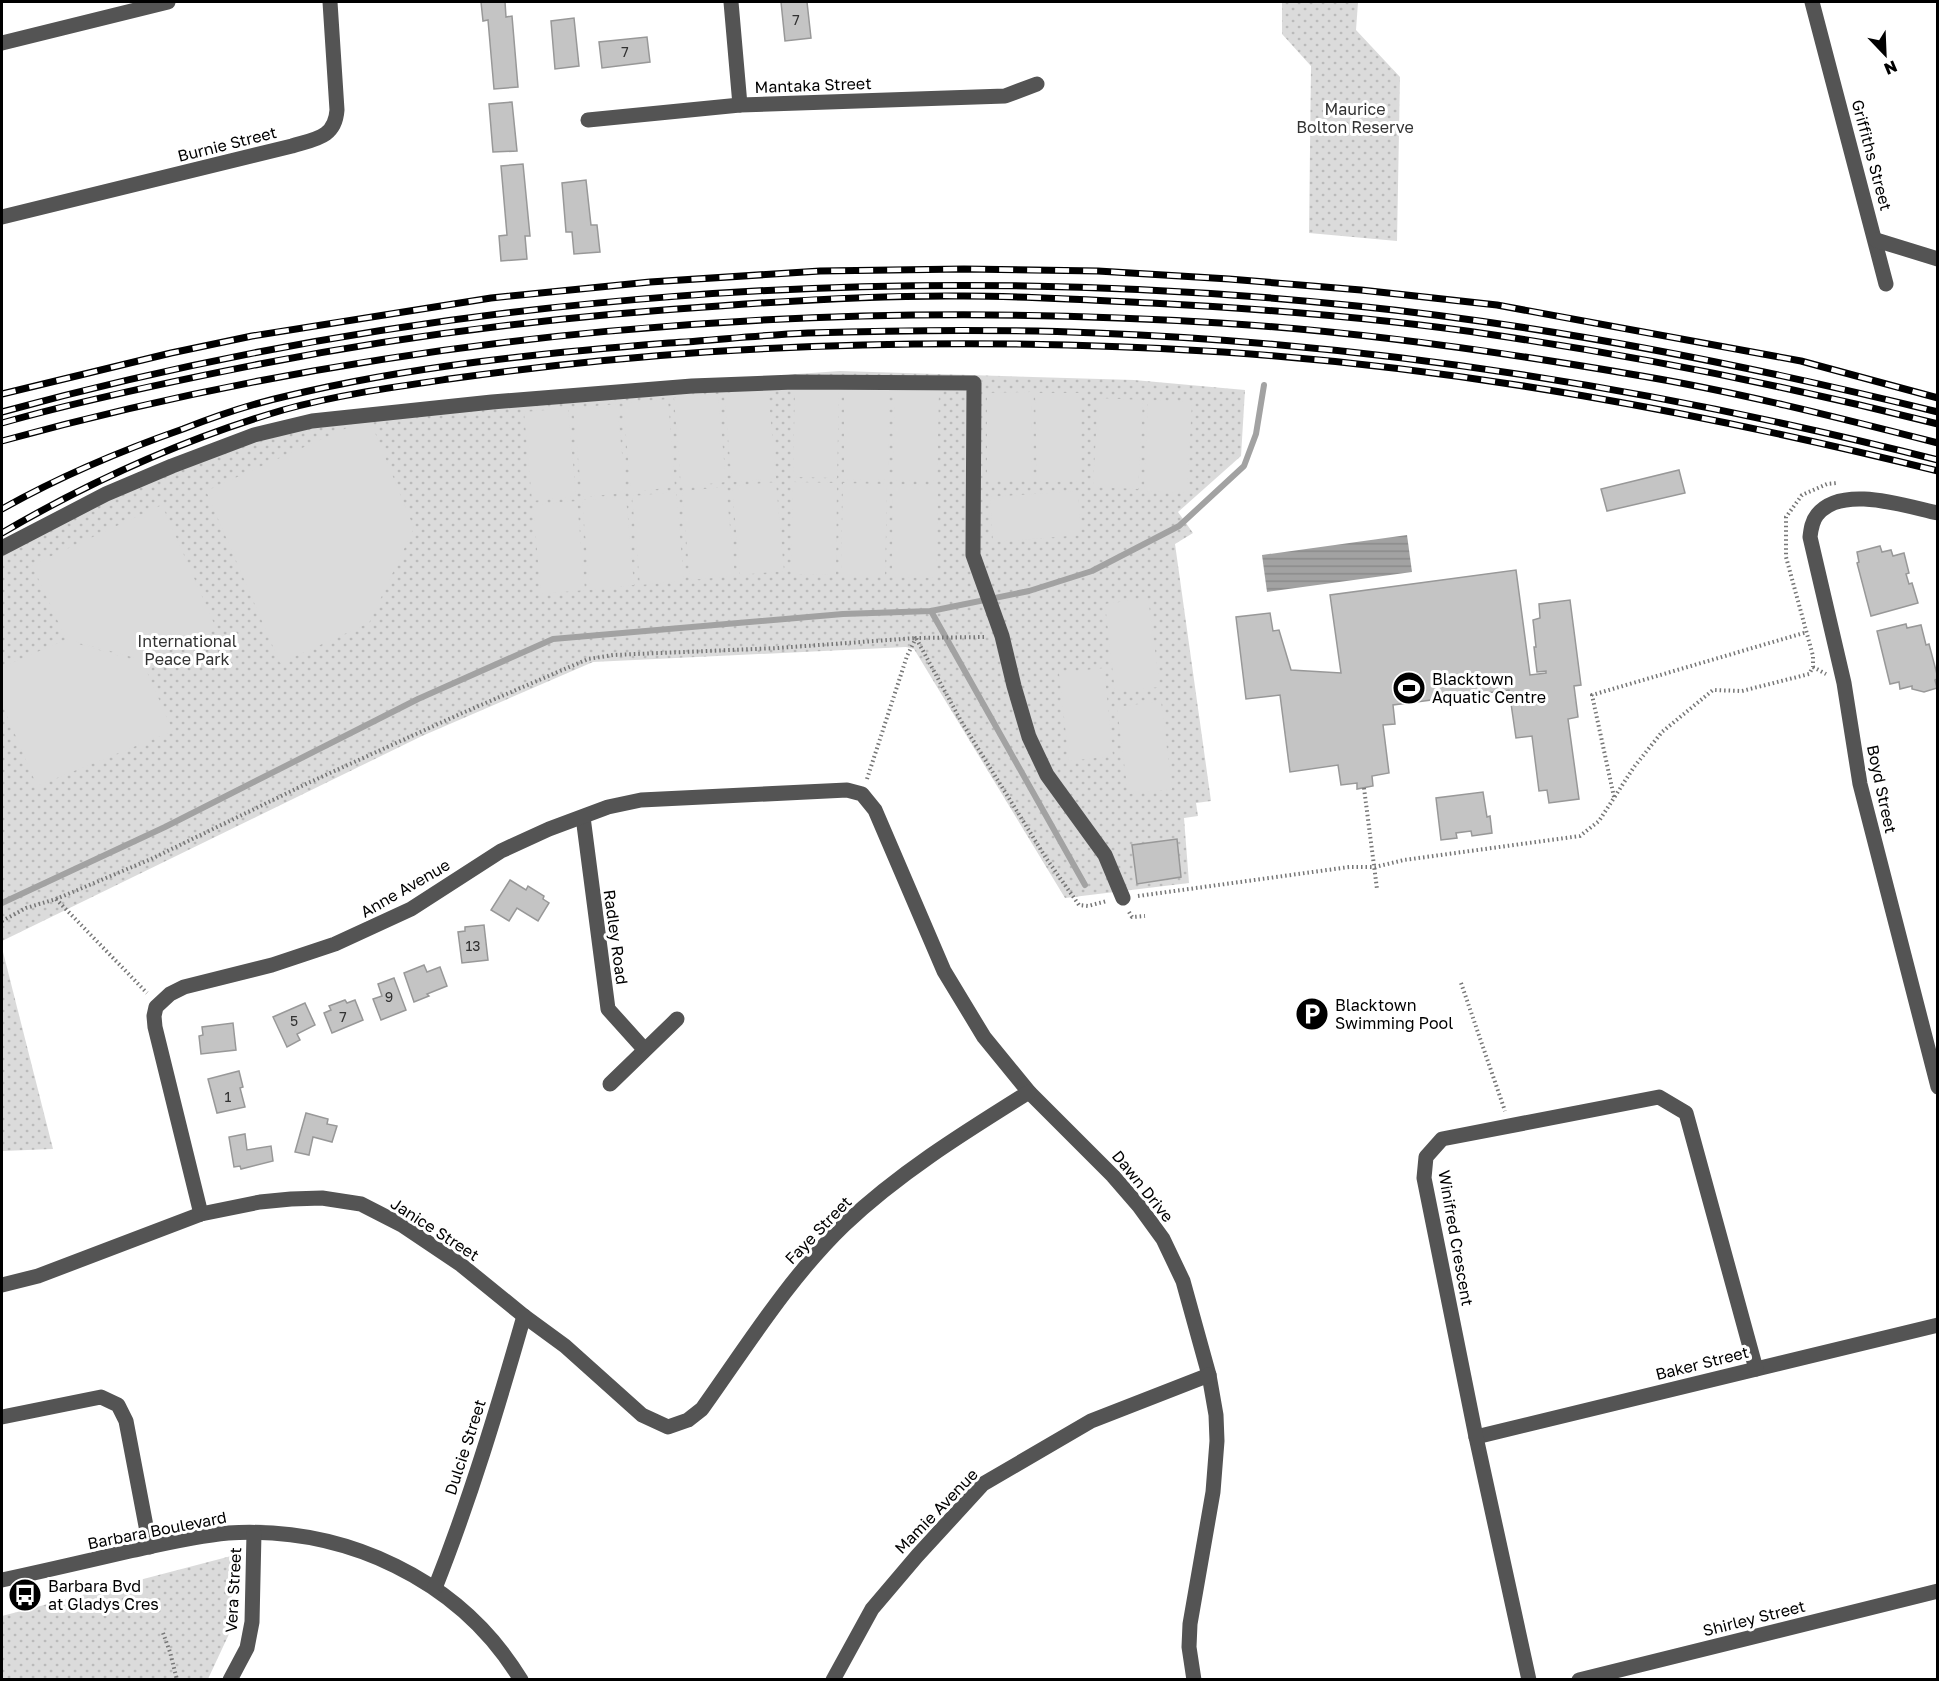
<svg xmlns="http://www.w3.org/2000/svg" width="1939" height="1681" font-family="'Golos Text',sans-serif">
	<defs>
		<pattern id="grass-dots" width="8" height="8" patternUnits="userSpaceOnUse" patternTransform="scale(1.5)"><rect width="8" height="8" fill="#dbdbdb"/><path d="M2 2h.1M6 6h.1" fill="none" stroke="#bababa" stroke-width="1.8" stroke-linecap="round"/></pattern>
		<pattern id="water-rules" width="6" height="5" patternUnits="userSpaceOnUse" patternTransform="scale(1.5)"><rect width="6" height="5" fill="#a2a2a2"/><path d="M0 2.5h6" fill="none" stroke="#8a8a8a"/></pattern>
	</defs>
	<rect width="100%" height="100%" fill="#fff"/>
	<!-- grass -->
	<g fill="url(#grass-dots)">
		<polygon points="1282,2 1358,2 1356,30 1400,77 1397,241 1309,233 1311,66 1282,34"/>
		<polygon points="840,371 1134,380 1245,390 1241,456 1178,512 1193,533 1175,544 1211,801 1196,803 1198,816 1184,818 1189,883 1065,898 914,649 906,647 593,662 422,736 2,941 2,545 259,430 797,374"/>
		<polygon points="2,948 53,1149 2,1151"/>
		<polygon points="235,1555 229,1634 208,1679 2,1679 2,1616"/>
	</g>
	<!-- garden -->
	<g fill="#dbdbdb">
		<polygon points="795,388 839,389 837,478 793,477"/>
		<polygon points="768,389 776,478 732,482 724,393"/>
		<polygon points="844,389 889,390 888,480 844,479"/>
		<polygon points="895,391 939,391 937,481 893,480"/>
		<polygon points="1031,392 1032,481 987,481 987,393"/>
		<polygon points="1035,393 1080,393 1080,481 1037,482"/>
		<polygon points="718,394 726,482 681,487 674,398"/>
		<polygon points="1098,398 1143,400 1138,489 1093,487"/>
		<polygon points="668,399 675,487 631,492 623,403"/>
		<polygon points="1148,400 1192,402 1187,493 1144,491"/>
		<polygon points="617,404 626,493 582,497 573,408"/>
		<polygon points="568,408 576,496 532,501 524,412"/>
		<polygon points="369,418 414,528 369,623 280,663 206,491"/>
		<polygon points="776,482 784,571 740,575 732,486"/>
		<polygon points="793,482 837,483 836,575 791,574"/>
		<polygon points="843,483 887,484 885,576 841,576"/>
		<polygon points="893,484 938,485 936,578 892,577"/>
		<polygon points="726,487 735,576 690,580 682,491"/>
		<polygon points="1078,491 1081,535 993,542 990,497"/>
		<polygon points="676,492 684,581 640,585 632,496"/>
		<polygon points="626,497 634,585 590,590 582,500"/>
		<polygon points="577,501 585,590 541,594 533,505"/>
		<polygon points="162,505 216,628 143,660 66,639 32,565"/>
		<polygon points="1148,598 1160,687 1115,692 1105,604"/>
		<polygon points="65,640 143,663 173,731 37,786 2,704 2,667"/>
		<polygon points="1104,668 1113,756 1069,761 1059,673"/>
		<polygon points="1161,701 1172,789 1128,794 1117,707"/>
	</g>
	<!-- water -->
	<polygon fill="url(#water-rules)" points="1407,535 1412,572 1267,592 1262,555"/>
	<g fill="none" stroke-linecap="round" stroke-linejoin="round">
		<!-- stream -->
		<g stroke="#a2a2a2" stroke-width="6">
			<polyline points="931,611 1085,885"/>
			<polyline points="2,903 165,827 418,699 553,639 843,614 931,611 1029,591 1092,571 1179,526 1244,466 1256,434 1264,385"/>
		</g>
	</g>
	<!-- building -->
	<g fill="#c4c4c4" stroke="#989898" stroke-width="1.5">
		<polygon points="481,2 505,2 506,17 512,16 518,87 494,89 488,20 483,21"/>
		<polygon points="781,2 807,2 811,38 785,41"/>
		<polygon points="574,18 579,66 555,69 551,21"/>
		<polygon points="647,37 650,62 602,68 599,42"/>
		<polygon points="512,102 517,151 493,152 489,104"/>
		<polygon points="523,164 530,236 525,236 527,259 501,261 499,236 507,235 501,166"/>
		<polygon points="586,180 591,225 597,225 600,252 574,254 572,232 566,232 562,183"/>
		<polygon points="1679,470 1685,493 1607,511 1601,489"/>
		<polygon points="1880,546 1882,552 1891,550 1893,556 1904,553 1909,573 1906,574 1909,584 1912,583 1918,603 1871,616 1857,563 1859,562 1857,552"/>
		<polygon points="1516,570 1530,675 1546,673 1546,671 1537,672 1534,647 1536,647 1533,620 1540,618 1539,604 1570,600 1581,685 1574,686 1578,717 1568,719 1579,799 1549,803 1547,790 1539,791 1532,736 1516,738 1509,690 1393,705 1395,724 1383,725 1389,773 1372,776 1373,786 1357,789 1357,783 1341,785 1338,765 1290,772 1280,695 1246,699 1236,617 1270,613 1273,631 1279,630 1291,670 1341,673 1330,595"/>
		<polygon points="1906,624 1907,628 1921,625 1926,645 1929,644 1938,678 1935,680 1937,688 1924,692 1912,689 1912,686 1900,689 1899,682 1890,684 1877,631"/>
		<polygon points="1483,792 1487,817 1490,816 1492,833 1472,836 1471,831 1456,833 1457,838 1441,840 1436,798"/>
		<polygon points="1177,839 1181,877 1137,884 1132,845"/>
		<polygon points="510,880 526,890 528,886 544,896 543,899 549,903 538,921 517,908 509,921 491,910"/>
		<polygon points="484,925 488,960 462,963 458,932 465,931 465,927"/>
		<polygon points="424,965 427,972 440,967 447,986 427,994 429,996 414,1002 404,973"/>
		<polygon points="394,978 406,1010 381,1020 373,999 382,996 378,984"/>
		<polygon points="345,1000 347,1003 355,1000 363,1020 332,1033 324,1013 331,1010 329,1006"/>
		<polygon points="305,1003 315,1025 297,1034 300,1040 287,1047 273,1017"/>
		<polygon points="233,1023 236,1050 201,1054 199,1036 203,1035 202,1027"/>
		<polygon points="239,1071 243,1087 240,1088 245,1107 217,1113 208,1079"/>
		<polygon points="306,1113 328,1119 327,1124 337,1126 332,1142 313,1137 309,1155 295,1152"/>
		<polygon points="245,1134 247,1150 271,1146 273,1161 241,1169 240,1166 234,1167 229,1137"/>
	</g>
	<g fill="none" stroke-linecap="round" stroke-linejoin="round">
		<!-- path -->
		<g stroke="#767676" stroke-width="4" stroke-dasharray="1.5 3" stroke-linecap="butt">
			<polyline points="1813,667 1826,674"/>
			<polyline points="867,779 907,656 916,638 985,637"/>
			<polyline points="1364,788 1377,889"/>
			<polyline points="1614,797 1592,695 1807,632"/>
			<polyline points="1138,896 1349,867 1375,867 1404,860 1580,836 1599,821 1634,767 1662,732 1713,690 1742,691 1809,674 1813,667 1813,656 1786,557 1786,517 1802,495 1827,484 1837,483"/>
			<polyline points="56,899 147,993"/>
			<polyline points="1129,912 1132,917 1145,916"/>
			<polyline points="2,921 26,908 56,899 151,859 308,783 460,714 588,659 613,655 778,648 916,638 961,721 1046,858 1079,905 1088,906 1107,901"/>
			<polyline points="1461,983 1505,1111"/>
			<polyline points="163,1633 170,1652 177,1680"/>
		</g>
		<!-- minor -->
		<g stroke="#545454" stroke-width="15">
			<polyline points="731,2 740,105"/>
			<polyline points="1812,2 1886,284"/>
			<polyline points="2,43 168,2"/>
			<polyline points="588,120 740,105 1005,96 1037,84"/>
			<path d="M2,217L292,146C315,139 335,138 337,110L330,2"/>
			<polyline points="1876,240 1938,259"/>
			<path d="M1938,513C1905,506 1841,484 1817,515C1812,521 1811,529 1810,537L1844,683L1860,784L1938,1087"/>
			<polyline points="2,548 106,494 172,466 254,435 312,421 492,402 692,386 794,382 974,383 973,555 1002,636 1014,686 1029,737 1047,775 1105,855 1123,898"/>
			<polyline points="583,817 608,1009 644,1049"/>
			<polyline points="610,1084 677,1019"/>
			<polyline points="201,1214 155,1027 154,1016 156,1007 170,994 184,987 272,965 335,944 411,909 501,851 549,829 608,807 641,800 847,790 862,794 875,810 944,971 984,1037 1029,1092 1113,1176 1139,1206 1163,1239 1183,1281 1209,1375 1216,1415 1217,1441 1213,1492 1190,1624 1189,1647 1194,1680"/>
			<path d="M2,1285L38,1276L201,1214L260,1202L291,1199L322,1198L361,1204L402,1225L460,1264L524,1316L565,1346L642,1415L668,1427L688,1420L702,1409C747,1346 789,1278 844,1225C900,1172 965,1132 1029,1092"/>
			<polyline points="2,1417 101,1397 118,1405 126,1421 150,1547"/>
			<polyline points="1476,1437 1938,1325"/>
			<path d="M2,1580C44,1571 87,1561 130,1551C162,1544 195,1536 228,1533C345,1526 460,1579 521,1680"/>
			<path d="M435,1588C470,1500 498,1407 524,1316"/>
			<polyline points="230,1680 247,1648 252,1622 254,1533"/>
			<polyline points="833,1680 872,1609 917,1556 983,1484 1091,1421 1209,1375"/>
			<polyline points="1529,1680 1476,1437 1424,1178 1426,1157 1442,1139 1659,1097 1686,1113 1756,1369"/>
			<polyline points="1579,1680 1938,1591"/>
		</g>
		<!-- rail casing -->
		<g stroke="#000" stroke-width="7">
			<g id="rail">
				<polyline points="2,394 171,353 252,336 491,298 650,282 820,271 964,269 1098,271 1229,279 1361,290 1497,305 1801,361 1938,398"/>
				<path d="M2,412C439,292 907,259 1357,306C1553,326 1747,365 1938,412"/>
				<path d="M2,423C87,399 174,381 260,364C412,334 565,316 719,306C800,300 883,295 964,296C1027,296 1089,300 1151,303C1266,309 1381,318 1494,335C1643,357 1791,387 1938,424"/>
				<path d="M2,441C398,332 811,297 1220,323C1357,331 1495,351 1630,374C1734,391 1836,417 1938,443"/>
				<path d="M2,509C59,477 120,451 183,429C216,416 251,404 287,396C412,366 541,353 669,343C716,340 762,335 808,333C903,330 1000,329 1096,333C1380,344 1662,390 1938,460"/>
				<path d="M2,533C91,481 184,439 283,410C337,395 394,387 449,379C534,367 620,358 706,352C878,341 1050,341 1223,352C1464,368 1703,413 1938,471"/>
			</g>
		</g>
		<!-- rail -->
		<use href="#rail" stroke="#fff" stroke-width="4.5" stroke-dasharray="14" stroke-linecap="butt"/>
	</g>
	<!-- icons -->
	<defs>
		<g id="stadium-disc" transform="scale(1.725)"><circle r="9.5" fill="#000" stroke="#fff"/><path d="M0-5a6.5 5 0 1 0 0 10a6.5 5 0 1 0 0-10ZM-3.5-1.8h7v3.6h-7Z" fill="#fff"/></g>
		<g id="parking-disc" transform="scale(1.725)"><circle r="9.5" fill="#000" stroke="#fff"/><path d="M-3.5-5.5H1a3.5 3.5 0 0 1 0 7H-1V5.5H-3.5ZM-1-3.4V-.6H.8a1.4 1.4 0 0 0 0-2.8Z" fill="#fff"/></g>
		<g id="bus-disc" transform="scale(1.725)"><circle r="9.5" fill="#000" stroke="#fff"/><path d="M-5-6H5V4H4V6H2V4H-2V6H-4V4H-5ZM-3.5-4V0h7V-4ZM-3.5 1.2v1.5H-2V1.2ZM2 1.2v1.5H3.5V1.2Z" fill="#fff"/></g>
	</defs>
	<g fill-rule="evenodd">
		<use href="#stadium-disc" x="1409" y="688"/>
		<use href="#parking-disc" x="1312" y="1014"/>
		<use href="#bus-disc" x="25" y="1595"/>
	</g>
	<g text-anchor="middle" stroke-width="6" stroke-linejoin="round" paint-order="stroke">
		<!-- number labels -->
		<g font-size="14" fill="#313131">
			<text x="796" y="25">7</text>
			<text x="625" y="57">7</text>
			<text x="473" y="951">13</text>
			<text x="389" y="1002">9</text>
			<text x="343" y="1022">7</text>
			<text x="294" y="1026">5</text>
			<text x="228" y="1102">1</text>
		</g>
		<!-- street labels -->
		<g font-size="16" fill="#000" stroke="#fff">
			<text transform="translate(813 85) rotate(-2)" y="6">Mantaka Street</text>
			<text transform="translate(227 144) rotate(-14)" y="6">Burnie Street</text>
			<text transform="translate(1872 155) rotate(75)" y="6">Griffiths Street</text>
			<text transform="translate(1882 789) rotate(78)" y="6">Boyd Street</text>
			<text transform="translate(405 888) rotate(-30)" y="6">Anne Avenue</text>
			<text transform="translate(616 937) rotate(82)" y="6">Radley Road</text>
			<text transform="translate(1143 1186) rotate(51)" y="6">Dawn Drive</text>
			<text transform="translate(435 1229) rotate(33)" y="6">Janice Street</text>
			<text transform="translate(818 1230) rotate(-46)" y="6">Faye Street</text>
			<text transform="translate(1456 1238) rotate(80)" y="6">Winifred Crescent</text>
			<text transform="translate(1702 1363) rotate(-14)" y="6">Baker Street</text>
			<text transform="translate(465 1447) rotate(-72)" y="6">Dulcie Street</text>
			<text transform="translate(936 1511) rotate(-46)" y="6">Mamie Avenue</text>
			<text transform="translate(157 1530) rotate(-11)" y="6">Barbara Boulevard</text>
			<text transform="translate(233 1590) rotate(-87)" y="6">Vera Street</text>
			<text transform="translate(1754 1618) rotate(-14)" y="6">Shirley Street</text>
		</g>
		<!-- park labels -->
		<g font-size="16" fill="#323232" stroke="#fff">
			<text x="1355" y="115">Maurice<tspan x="1355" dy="18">Bolton Reserve</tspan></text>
			<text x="187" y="647">International<tspan x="187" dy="18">Peace Park</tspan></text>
		</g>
		<!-- poi labels -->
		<g font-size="16" fill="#000" stroke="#fff" text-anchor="start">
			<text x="1432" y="685">Blacktown<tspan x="1432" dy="18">Aquatic Centre</tspan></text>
			<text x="1335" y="1011">Blacktown<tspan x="1335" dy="18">Swimming Pool</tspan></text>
			<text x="48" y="1592">Barbara Bvd<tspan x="48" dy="18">at Gladys Cres</tspan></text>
		</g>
	</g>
	<!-- border -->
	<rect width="1939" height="1681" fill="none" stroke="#000000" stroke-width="6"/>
	<!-- north arrow -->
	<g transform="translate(1885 54) rotate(157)" stroke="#ffffff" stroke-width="4.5" paint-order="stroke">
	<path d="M0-4.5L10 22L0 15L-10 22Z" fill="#000000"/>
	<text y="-9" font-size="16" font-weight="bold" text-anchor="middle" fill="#000000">N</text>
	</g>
</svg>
